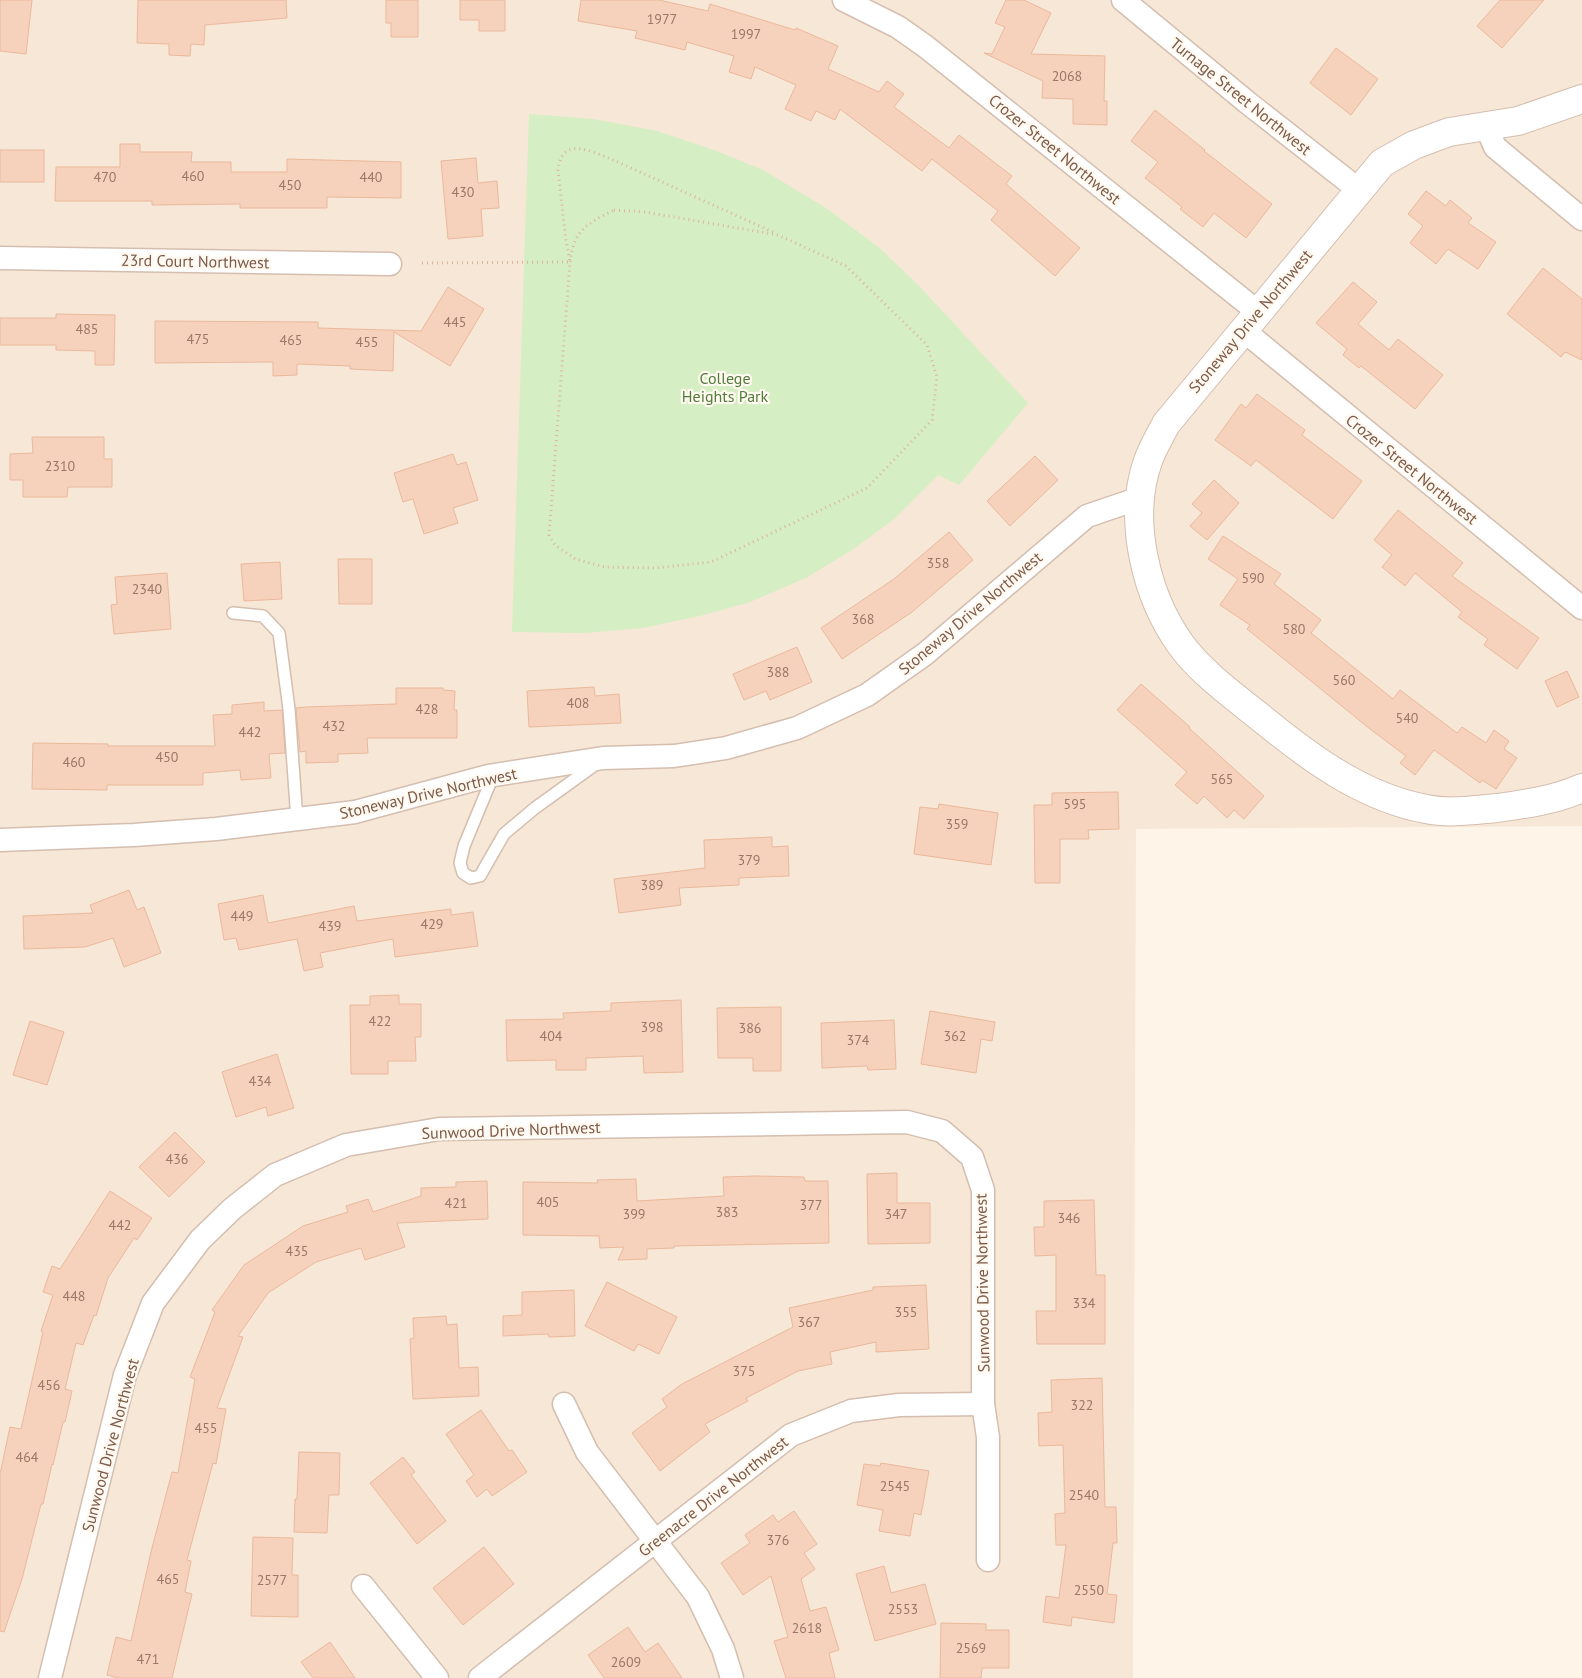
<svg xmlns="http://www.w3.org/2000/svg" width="1582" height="1678" font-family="'PT Sans',sans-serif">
	<rect width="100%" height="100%" fill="#fef5e8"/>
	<!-- residential -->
	<polygon fill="#f7e7d6" points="0,0 1582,0 1582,826 1136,829 1133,1678 0,1678"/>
	<!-- green -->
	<polygon fill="#d6eec4" points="529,114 594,119 657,131 717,151 763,170 826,208 881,249 920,287 1028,403 959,485 938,475 893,520 852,550 806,578 750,602 704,615 643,628 584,633 512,632"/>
	<!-- building -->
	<g fill="#f6d2bd" stroke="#ebb89c">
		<polygon points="0,0 32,0 26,54 0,51"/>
		<polygon points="138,0 286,0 287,18 205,25 204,45 191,44 190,56 169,55 169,44 137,43"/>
		<polygon points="386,0 418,0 418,37 391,37 391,23 386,23"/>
		<polygon points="460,0 505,0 505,31 479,31 479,20 460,20"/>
		<polygon points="581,0 659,0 708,11 710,4 795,30 796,28 838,46 828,69 879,92 887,81 904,94 894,107 949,148 959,135 1012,176 1006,184 1080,248 1055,276 991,220 998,211 932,159 922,171 840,109 835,120 816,111 811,121 785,109 796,85 755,67 751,79 729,72 734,56 687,42 685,50 635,38 637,31 578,21"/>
		<polygon points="1006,0 1024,0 1051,13 1031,54 1105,56 1104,101 1107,101 1107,125 1073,124 1073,99 1042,98 1043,81 984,53 992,54 1005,27 995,23"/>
		<polygon points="1500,0 1544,0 1502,48 1477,26"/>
		<polygon points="1336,48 1378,79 1351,115 1310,83"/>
		<polygon points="1155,110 1205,150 1204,151 1272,204 1246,238 1214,213 1203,227 1180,209 1182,207 1145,178 1158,162 1131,141"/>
		<polygon points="120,144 140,144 140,152 192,152 191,162 231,162 231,172 287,172 287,159 401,162 401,198 327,197 327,208 240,208 240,204 152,205 152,201 55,201 56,167 120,167"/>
		<rect x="0" y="150" width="44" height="32"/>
		<polygon points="476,158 478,183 497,181 499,208 481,209 483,236 448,239 441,161"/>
		<polygon points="1426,191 1446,206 1450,200 1472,218 1468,223 1496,242 1478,269 1448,249 1436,264 1410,243 1423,226 1408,214"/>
		<polygon points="1543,268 1582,299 1582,360 1565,352 1561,357 1507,314"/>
		<polygon points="1353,282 1377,302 1358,324 1389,350 1398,339 1443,375 1415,409 1361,366 1359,368 1343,355 1347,349 1316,323"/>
		<polygon points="448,287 484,309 450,366 394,332 393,371 350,369 350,366 297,364 297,375 273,376 273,362 155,363 155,321 318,322 318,328 421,331"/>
		<polygon points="56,314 115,315 114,365 95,365 95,351 56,350 56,345 0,345 0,318 56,318"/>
		<polygon points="1257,394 1305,430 1302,435 1362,481 1333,519 1256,460 1251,466 1215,440 1241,404 1246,408"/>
		<polygon points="32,437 104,437 104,459 112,459 112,487 68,487 67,497 23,497 23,480 10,480 10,454 33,453"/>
		<polygon points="453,454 457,465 466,462 478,500 453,508 458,523 424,534 413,499 403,502 394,473"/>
		<polygon points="1035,456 1058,480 1010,526 987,501"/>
		<polygon points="1214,480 1239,503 1207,540 1190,526 1202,513 1192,504"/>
		<polygon points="1398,510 1463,563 1452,576 1539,638 1517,669 1484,645 1488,639 1458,617 1462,612 1415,573 1405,586 1382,567 1392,555 1374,540"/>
		<polygon points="949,532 973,560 912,612 842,659 821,628 894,579"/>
		<polygon points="1223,536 1281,574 1274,584 1321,620 1311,633 1393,699 1400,690 1457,733 1462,727 1486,743 1494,730 1509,741 1504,749 1517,758 1496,789 1482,780 1480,783 1434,750 1415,775 1400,763 1406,756 1370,729 1247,629 1250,625 1220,605 1238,579 1208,559"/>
		<polygon points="338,559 372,559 372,604 339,604"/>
		<polygon points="280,562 282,599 244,601 241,564"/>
		<polygon points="167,573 171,629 114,634 111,605 117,604 115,577"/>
		<polygon points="797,647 812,682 770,700 766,691 744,700 733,674"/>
		<polygon points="1567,671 1579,697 1557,707 1545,681"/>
		<polygon points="1141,684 1190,727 1189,728 1264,796 1244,819 1234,810 1227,818 1204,796 1197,804 1175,785 1187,772 1117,710"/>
		<polygon points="594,687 595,696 619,694 621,723 529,727 527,691"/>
		<polygon points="396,688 443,688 443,690 455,691 454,710 457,710 457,738 367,738 368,753 338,754 338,762 306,763 306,751 300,752 296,708 305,707 396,704"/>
		<polygon points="264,702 264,711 282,710 285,753 269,754 271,778 241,780 240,770 203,773 203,785 107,785 107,790 32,789 33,743 108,744 108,746 215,746 213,715 232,714 232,705"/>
		<polygon points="1118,792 1119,829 1088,830 1089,839 1060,839 1060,883 1035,883 1034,805 1052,805 1052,793"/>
		<polygon points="939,804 998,813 991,865 914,854 920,807 938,809"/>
		<polygon points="772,837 772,847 788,846 789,876 739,878 739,885 679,888 681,905 619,913 614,879 705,868 704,840"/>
		<polygon points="129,890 137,910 144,907 161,953 124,967 113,938 85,947 24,949 23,916 93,913 90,905"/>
		<polygon points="263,895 268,923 354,906 357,921 451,909 451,915 473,912 478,946 395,957 393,939 320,953 323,967 304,971 297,939 239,950 236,938 224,940 218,904"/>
		<polygon points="399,995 399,1004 421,1004 421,1037 415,1037 416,1061 388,1061 388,1074 351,1074 350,1005 370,1005 370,996"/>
		<polygon points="681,1000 683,1072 644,1073 643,1056 586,1058 586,1070 556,1070 556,1060 507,1061 506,1020 564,1019 563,1013 611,1011 611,1003"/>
		<polygon points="781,1007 781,1071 753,1071 753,1058 718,1058 717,1008"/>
		<polygon points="930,1011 995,1022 992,1041 981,1039 976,1073 921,1064"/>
		<polygon points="894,1020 896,1069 868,1070 867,1066 822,1068 821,1023"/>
		<polygon points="30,1021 64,1032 47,1085 13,1075"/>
		<polygon points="277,1054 294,1108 268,1116 266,1107 236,1117 222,1072"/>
		<polygon points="175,1132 205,1162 169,1197 139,1167"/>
		<polygon points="897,1173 897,1203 930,1203 930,1243 868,1244 867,1174"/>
		<polygon points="756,1176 804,1177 805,1181 828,1181 829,1243 674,1246 674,1248 647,1249 647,1259 618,1260 624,1247 600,1248 599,1236 523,1235 523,1182 598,1183 597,1180 636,1179 637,1201 724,1196 723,1177"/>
		<polygon points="487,1181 488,1219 397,1223 405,1247 365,1260 361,1248 316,1262 268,1293 238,1336 243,1337 217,1408 226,1409 216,1464 213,1463 187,1560 191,1561 185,1592 192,1594 172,1678 119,1678 107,1675 116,1637 131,1641 151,1552 172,1472 178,1473 195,1379 190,1377 215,1312 212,1310 244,1265 303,1226 348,1212 346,1206 368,1199 373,1212 421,1196 421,1188 456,1187 456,1182"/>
		<polygon points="110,1191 152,1218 137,1240 134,1238 108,1278 96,1316 94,1315 83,1345 76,1343 65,1389 72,1391 65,1422 63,1422 53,1465 52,1464 43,1504 41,1504 22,1579 4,1632 0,1631 0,1474 10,1427 21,1429 43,1332 41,1331 53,1295 43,1292 52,1266 60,1269"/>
		<polygon points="1094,1200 1096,1275 1105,1275 1105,1344 1037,1344 1036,1311 1056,1311 1056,1255 1035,1256 1034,1227 1044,1227 1044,1201"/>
		<polygon points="607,1282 677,1317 659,1354 638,1344 634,1351 585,1326"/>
		<polygon points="926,1285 929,1349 876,1352 876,1342 830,1352 832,1364 798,1371 746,1398 748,1401 705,1424 710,1432 660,1471 632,1433 667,1407 662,1399 682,1384 793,1327 789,1308 873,1290 873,1287"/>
		<polygon points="574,1290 575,1336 549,1337 548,1334 503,1336 503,1316 522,1315 522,1292"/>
		<polygon points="446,1316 447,1325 457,1324 459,1368 478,1367 479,1396 413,1399 410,1339 414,1338 413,1318"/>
		<polygon points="1102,1378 1105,1507 1116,1507 1117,1543 1113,1543 1107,1594 1117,1595 1114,1623 1072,1617 1071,1626 1043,1622 1046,1596 1059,1598 1066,1545 1056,1545 1055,1514 1065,1513 1063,1445 1039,1446 1038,1413 1052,1412 1051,1380"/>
		<polygon points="481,1410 509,1451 512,1450 527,1472 492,1496 487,1489 477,1497 466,1481 474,1475 446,1434"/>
		<polygon points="299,1452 340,1453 339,1495 329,1495 327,1533 294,1532 295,1499 297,1499"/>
		<polygon points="403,1457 415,1472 411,1475 446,1521 417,1544 370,1483"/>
		<polygon points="881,1463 929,1471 921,1515 914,1513 910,1536 879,1531 883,1510 857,1505 864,1464 880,1466"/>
		<polygon points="794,1511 817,1544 804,1553 815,1569 801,1579 810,1611 826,1607 839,1650 829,1653 835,1678 786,1678 774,1641 788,1637 771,1576 743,1595 721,1563 750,1543 745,1535 773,1515 778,1522"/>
		<polygon points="253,1537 293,1538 292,1575 298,1575 298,1617 251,1616"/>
		<polygon points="484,1547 514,1584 463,1625 433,1588"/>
		<polygon points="884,1566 891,1593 925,1584 936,1624 875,1641 856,1574"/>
		<polygon points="941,1623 986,1624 986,1630 1009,1630 1009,1668 982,1668 981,1678 940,1678"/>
		<polygon points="628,1627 645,1652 658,1643 682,1678 604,1678 588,1655"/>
		<polygon points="330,1642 355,1678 313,1678 301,1662"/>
	</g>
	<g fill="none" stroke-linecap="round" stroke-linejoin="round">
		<!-- service casing -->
		<g stroke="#d4beaf" stroke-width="14">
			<g id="service">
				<polyline points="233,613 263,616 279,633 289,709 297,820"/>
				<polyline points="493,776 464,846 460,863 463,873 471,878 480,876 504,834 535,808 596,764"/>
			</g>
		</g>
		<!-- minor casing -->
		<g stroke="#d4beaf" stroke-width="25">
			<g id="minor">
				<polyline points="844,0 898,27 925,46 1258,312"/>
				<polyline points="1123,0 1248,103 1359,190"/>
				<polyline points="1486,126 1495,147 1582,219"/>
				<polyline points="0,258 390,264"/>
				<polyline points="1243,330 1582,608"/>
				<polyline points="0,840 134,835 216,829 355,812 488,776 603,758 674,756 726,748 797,728 867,695 925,654 1087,516 1140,498"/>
				<polyline points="564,1404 587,1452 698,1597 723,1649 732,1678"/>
				<polyline points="363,1586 437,1678"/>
				<polyline points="50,1678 125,1375 153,1303 200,1240 232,1209 275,1175 346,1145 439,1129 907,1122 942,1131 972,1157 983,1190 983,1404 988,1437 988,1560"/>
				<polyline points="480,1678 791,1435 851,1411 899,1405 983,1404"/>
			</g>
		</g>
		<!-- tertiary casing -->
		<g stroke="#d4beaf" stroke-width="30">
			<path id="tertiary" d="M1582,99L1518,121L1449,132L1414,145L1382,163L1166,424C1160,436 1152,449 1148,461C1127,520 1146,596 1181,645C1203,675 1242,702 1271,726C1317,763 1367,798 1426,809C1450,814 1474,810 1497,808C1526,804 1555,800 1582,788"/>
		</g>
		<!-- path -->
		<g stroke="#dcb59f" stroke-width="3" stroke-dasharray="1 4" stroke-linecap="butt">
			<path d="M614,210L645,212L778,235L846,266L927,345L937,377L932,420L867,488L711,562L655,568L605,567L575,559L555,545L549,535L570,262C574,230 586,224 614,210Z"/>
			<path d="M422,263L570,262L566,241L558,170C562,136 590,151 611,159L775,233"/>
		</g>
		<!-- service -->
		<use href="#service" stroke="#fff" stroke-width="11"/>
		<!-- minor -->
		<use href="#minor" stroke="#fff" stroke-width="22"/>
		<!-- tertiary -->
		<use href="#tertiary" stroke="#fff" stroke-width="28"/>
	</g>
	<g text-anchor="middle" stroke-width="4.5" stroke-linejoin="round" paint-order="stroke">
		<!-- number labels -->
		<g font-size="14" fill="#9a7766">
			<text x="662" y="24">1977</text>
			<text x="746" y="39">1997</text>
			<text x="1067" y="81">2068</text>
			<text x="193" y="181">460</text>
			<text x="105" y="182">470</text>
			<text x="371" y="182">440</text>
			<text x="290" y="190">450</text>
			<text x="463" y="197">430</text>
			<text x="455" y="327">445</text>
			<text x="87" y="334">485</text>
			<text x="198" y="344">475</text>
			<text x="291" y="345">465</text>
			<text x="367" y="347">455</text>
			<text x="60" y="471">2310</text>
			<text x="938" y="568">358</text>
			<text x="1253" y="583">590</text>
			<text x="147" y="594">2340</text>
			<text x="863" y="624">368</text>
			<text x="1294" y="634">580</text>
			<text x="778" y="677">388</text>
			<text x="1344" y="685">560</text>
			<text x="578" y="708">408</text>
			<text x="427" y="714">428</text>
			<text x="1407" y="723">540</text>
			<text x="334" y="731">432</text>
			<text x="250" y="737">442</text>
			<text x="167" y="762">450</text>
			<text x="74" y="767">460</text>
			<text x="1222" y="784">565</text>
			<text x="1075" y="809">595</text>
			<text x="957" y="829">359</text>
			<text x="749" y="865">379</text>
			<text x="652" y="890">389</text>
			<text x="242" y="921">449</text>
			<text x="432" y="929">429</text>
			<text x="330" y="931">439</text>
			<text x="380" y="1026">422</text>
			<text x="652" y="1032">398</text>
			<text x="750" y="1033">386</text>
			<text x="551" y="1041">404</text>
			<text x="955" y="1041">362</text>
			<text x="858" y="1045">374</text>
			<text x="260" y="1086">434</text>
			<text x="177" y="1164">436</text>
			<text x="548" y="1207">405</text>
			<text x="456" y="1208">421</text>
			<text x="811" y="1210">377</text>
			<text x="727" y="1217">383</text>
			<text x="634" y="1219">399</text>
			<text x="896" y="1219">347</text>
			<text x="1069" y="1223">346</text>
			<text x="120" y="1230">442</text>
			<text x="297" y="1256">435</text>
			<text x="74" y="1301">448</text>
			<text x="1084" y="1308">334</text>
			<text x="906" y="1317">355</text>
			<text x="809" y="1327">367</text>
			<text x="744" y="1376">375</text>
			<text x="49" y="1390">456</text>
			<text x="1082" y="1410">322</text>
			<text x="206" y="1433">455</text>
			<text x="27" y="1462">464</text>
			<text x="895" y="1491">2545</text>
			<text x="1084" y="1500">2540</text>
			<text x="778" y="1545">376</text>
			<text x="168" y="1584">465</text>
			<text x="272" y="1585">2577</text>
			<text x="1089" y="1595">2550</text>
			<text x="903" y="1614">2553</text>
			<text x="807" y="1633">2618</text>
			<text x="971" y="1653">2569</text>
			<text x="148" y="1664">471</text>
			<text x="626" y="1667">2609</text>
		</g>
		<!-- street labels -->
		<g font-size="16" fill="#7c5949" stroke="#fff9f0">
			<text transform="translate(1241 96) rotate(39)" y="6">Turnage Street Northwest</text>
			<text transform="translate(1055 149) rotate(39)" y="6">Crozer Street Northwest</text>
			<text transform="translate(195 261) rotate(1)" y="6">23rd Court Northwest</text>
			<text transform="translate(1250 321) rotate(-50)" y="6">Stoneway Drive Northwest</text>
			<text transform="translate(1412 469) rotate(39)" y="6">Crozer Street Northwest</text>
			<text transform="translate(970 613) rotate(-40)" y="6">Stoneway Drive Northwest</text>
			<text transform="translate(428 793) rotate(-13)" y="6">Stoneway Drive Northwest</text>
			<text transform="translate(511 1130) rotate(-2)" y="6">Sunwood Drive Northwest</text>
			<text transform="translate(982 1283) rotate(-91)" y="6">Sunwood Drive Northwest</text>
			<text transform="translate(110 1445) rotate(-75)" y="6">Sunwood Drive Northwest</text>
			<text transform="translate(713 1496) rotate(-38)" y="6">Greenacre Drive Northwest</text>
		</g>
		<!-- park labels -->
		<g font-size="16" fill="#517c3c" stroke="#fff9f0">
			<text x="725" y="384">College<tspan x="725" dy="18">Heights Park</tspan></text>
		</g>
	</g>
</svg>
